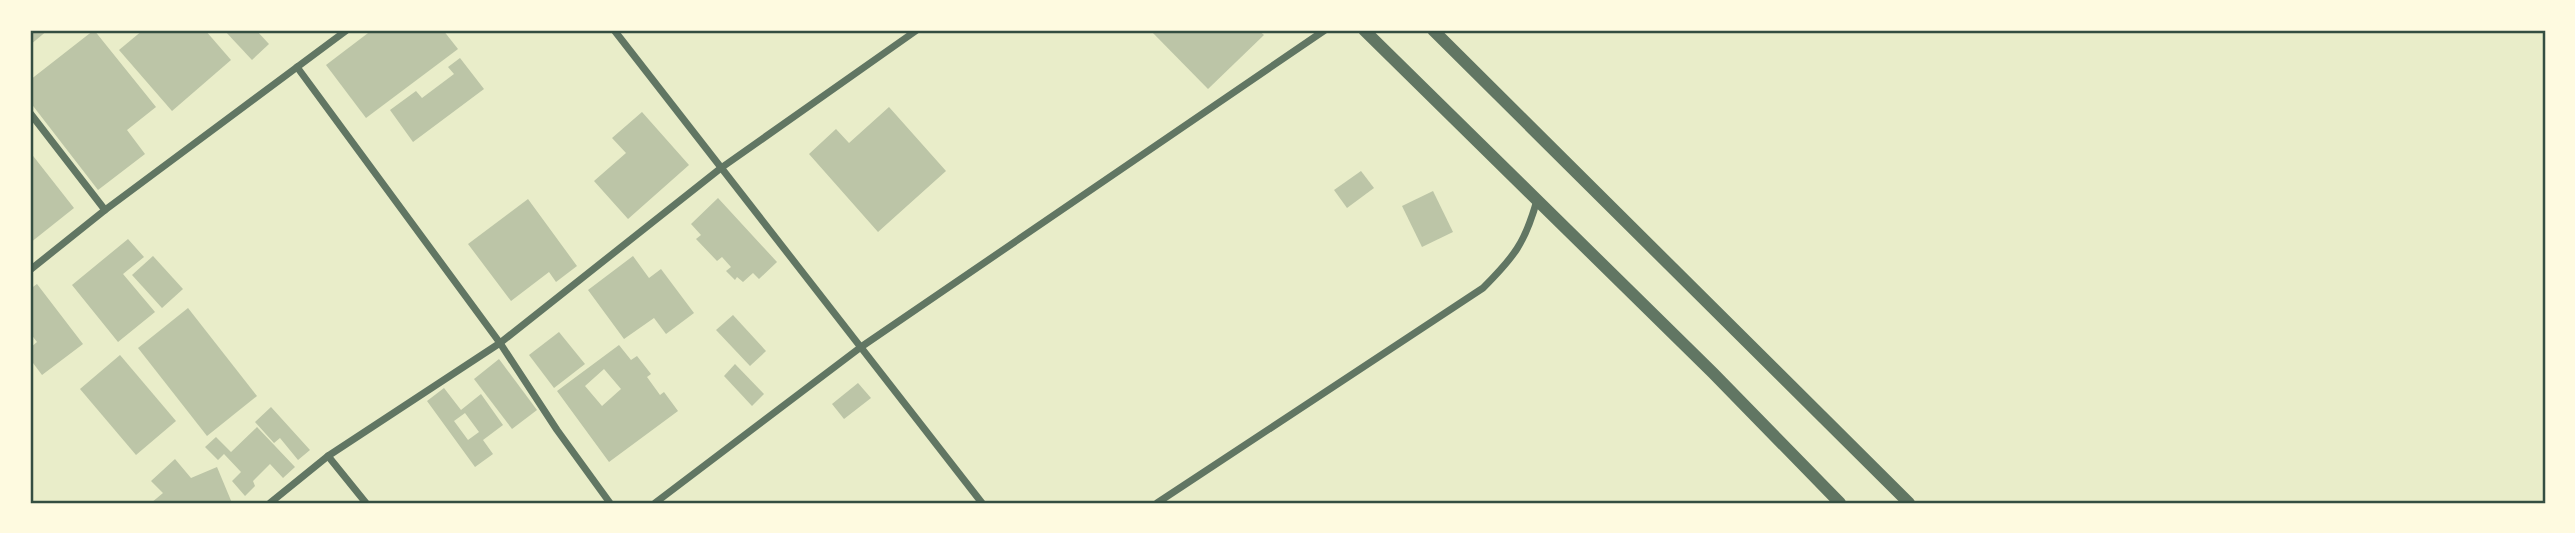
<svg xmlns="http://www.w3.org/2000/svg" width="2575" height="533" font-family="'PT Sans Narrow',sans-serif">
	<rect width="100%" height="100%" fill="#e9edc9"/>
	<!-- building -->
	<g fill="#bcc5a7" fill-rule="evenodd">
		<polygon points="30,30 48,30 30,45"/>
		<polygon points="94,30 156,107 127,130 145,154 98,190 30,102 30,80"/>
		<polygon points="143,30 205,30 231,60 172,111 119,50"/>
		<polygon points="224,30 256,30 269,44 252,60"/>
		<polygon points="372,30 443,30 458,49 366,118 326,65"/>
		<polygon points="1153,30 1258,30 1264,35 1208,89 1151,31"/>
		<polygon points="460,58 484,89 413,142 390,110 416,91 422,98 454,74 448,67"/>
		<polygon points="889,107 946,171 878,232 809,154 836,129 849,143"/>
		<polygon points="642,112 689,165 628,219 594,181 626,153 612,138"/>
		<polygon points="30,152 74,208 30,243"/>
		<polygon points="1361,171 1374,188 1347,208 1334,190"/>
		<polygon points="1433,191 1453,232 1422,247 1402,206"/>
		<polygon points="718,198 777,262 759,279 753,273 743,282 737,277 735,280 726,271 731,267 722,257 717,261 696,239 701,235 691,224"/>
		<polygon points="528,199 577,266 556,282 549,272 511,301 468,244"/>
		<polygon points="128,239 144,257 123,274 155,312 118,342 72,285"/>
		<polygon points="153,256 183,289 162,308 132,275"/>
		<polygon points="633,256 649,278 661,269 694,313 666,334 654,318 624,339 588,290"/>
		<polygon points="37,284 83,344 42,375 30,359 30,348 37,342 30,333 30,289"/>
		<polygon points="188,308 257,396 207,436 138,348"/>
		<polygon points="733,315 766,351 750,366 716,330"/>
		<polygon points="559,332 585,364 554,388 529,355"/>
		<path d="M619,345L631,360L637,356L651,374L647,377L660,395L664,392L678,411L609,462L557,391ZM604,369L621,389L602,406L585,386Z"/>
		<polygon points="120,355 176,421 136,455 80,389"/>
		<polygon points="499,359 537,410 512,429 474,379"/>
		<polygon points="735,364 764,394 752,406 724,376"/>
		<polygon points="858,383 871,398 844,419 832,404"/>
		<path d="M444,388L461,410L481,394L503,425L483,440L493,454L475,467L427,401ZM465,413L479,432L468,440L454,421Z"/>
		<polygon points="271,407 310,450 298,460 280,438 274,443 255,422"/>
		<polygon points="257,427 295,467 283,478 270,464 253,481 255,486 245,496 232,481 241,472 224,454 218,460 205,447 216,437 231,452"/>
		<polygon points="175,459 191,478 217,467 232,503 151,503 163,493 151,481"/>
	</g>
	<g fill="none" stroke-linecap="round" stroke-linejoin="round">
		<!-- minor -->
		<g stroke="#617663" stroke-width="7">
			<polyline points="614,30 982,503"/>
			<polyline points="297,67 500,343 721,168 917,30"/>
			<polyline points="30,113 105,210"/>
			<polyline points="30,270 105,210 347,30"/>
			<polyline points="328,456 366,503"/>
			<polyline points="270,503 328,456 500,343 557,430 610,503"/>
			<polyline points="655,503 861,347 1325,30"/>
			<path d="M1157,503L1483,288C1514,257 1525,243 1537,200"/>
		</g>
		<!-- tertiary -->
		<g stroke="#617663" stroke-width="12">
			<polyline points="1364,30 1713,373 1840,503"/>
			<polyline points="1433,30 1909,503"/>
		</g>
	</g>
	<!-- border -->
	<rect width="2575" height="533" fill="none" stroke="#fefae0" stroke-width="63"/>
	<rect x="32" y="32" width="2512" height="470" fill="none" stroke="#344e41" stroke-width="2.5"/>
</svg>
